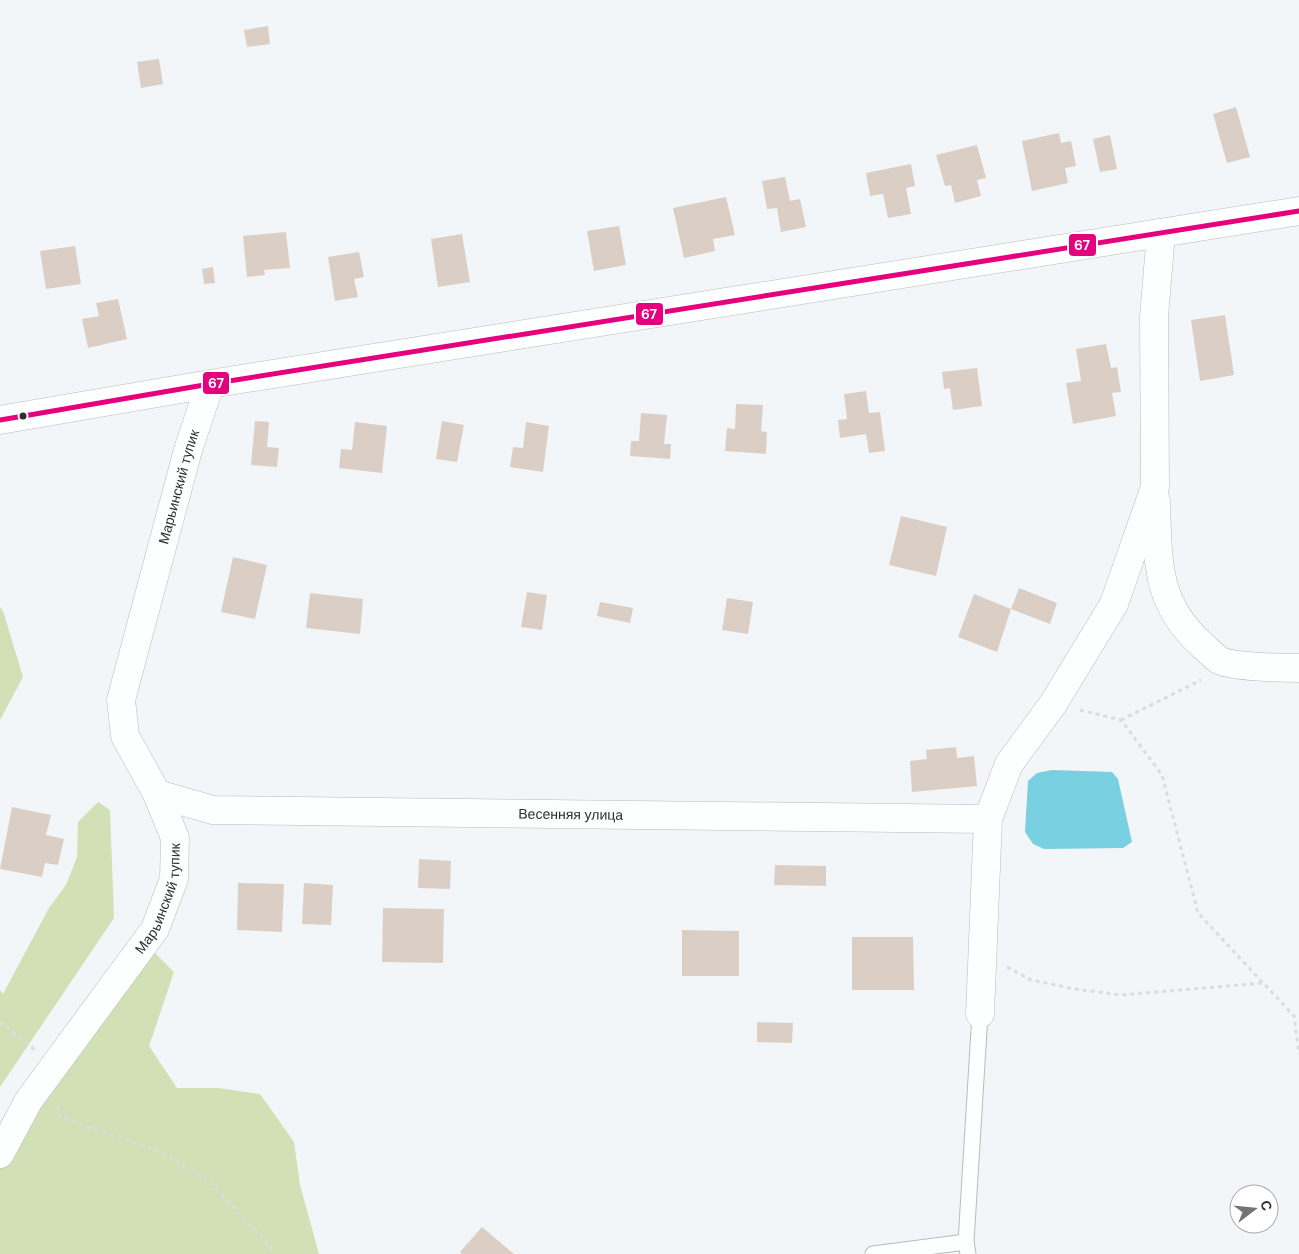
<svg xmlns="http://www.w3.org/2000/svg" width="1299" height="1254" font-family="'DM Sans',sans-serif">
	<rect width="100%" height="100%" fill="#f3f6f8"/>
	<!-- forest -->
	<g fill="#d1e1b5">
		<polygon points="0,607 3,611 23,677 0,720"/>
		<polygon points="98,802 110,810 114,918 0,1087 0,990 3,994 49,908 66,885 77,857 78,822"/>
		<polygon points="153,951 174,972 149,1046 177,1088 218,1088 260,1094 294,1142 300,1185 319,1254 0,1254 0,1164 47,1083"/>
	</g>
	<!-- water -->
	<polygon fill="#78d0e0" points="1052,770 1112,772 1118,779 1132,842 1123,848 1044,849 1033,844 1025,832 1028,781 1037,773"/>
	<!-- building -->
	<g fill="#dbcfc5">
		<polygon points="268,26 270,44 247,47 244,30"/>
		<polygon points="159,59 163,84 141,88 137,62"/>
		<polygon points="1236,107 1250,157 1227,163 1213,114"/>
		<polygon points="1059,133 1061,143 1071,141 1076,166 1065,168 1068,183 1032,191 1022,141"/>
		<polygon points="1110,135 1117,169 1100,172 1093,139"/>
		<polygon points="977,145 986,178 977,180 981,196 955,203 951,185 945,186 936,155"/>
		<polygon points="911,164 915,186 906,188 911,214 888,218 883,194 870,196 866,173"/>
		<polygon points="785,177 790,201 800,199 806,227 781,232 777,208 767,209 762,181"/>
		<polygon points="726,197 735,235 713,239 715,251 684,258 673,208"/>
		<polygon points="619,226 626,265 594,271 587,231"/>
		<polygon points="286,232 290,268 264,270 265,275 247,277 243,236"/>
		<polygon points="462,234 470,282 438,287 431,239"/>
		<polygon points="75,246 81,284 46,289 40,251"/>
		<polygon points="359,252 364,277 354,279 358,297 335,301 328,257"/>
		<polygon points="213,267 215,283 204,284 202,269"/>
		<polygon points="118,299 127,339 88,348 82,319 99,316 96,303"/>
		<polygon points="1225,315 1234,375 1200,381 1191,320"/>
		<polygon points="1106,344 1111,368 1117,367 1121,392 1112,393 1116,416 1073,424 1066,383 1081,381 1076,349"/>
		<polygon points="977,368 982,406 953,410 950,388 944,389 942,372"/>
		<polygon points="866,391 869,413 880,412 885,451 869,453 866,434 840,438 838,420 847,419 844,394"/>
		<polygon points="736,404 763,405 761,431 767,432 766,454 725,451 727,428 735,429"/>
		<polygon points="641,413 667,415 664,444 671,444 670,459 630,456 631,441 639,441"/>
		<polygon points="255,421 269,422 267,447 279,448 277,467 251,465"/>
		<polygon points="442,421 464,425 457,462 436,459"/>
		<polygon points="355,422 387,426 382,473 339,468 341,449 352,450"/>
		<polygon points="526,422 549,426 543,472 510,467 513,447 523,448"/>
		<polygon points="901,516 947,527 936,576 889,565"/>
		<polygon points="233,557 267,565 255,619 221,612"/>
		<polygon points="1019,588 1057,603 1050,624 1011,609"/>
		<polygon points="527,592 547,595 542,630 521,627"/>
		<polygon points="310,593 363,599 360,634 306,628"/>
		<polygon points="974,594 1011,609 997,652 958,637"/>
		<polygon points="727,598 753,602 748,634 722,630"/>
		<polygon points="600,602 633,608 630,623 597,616"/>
		<polygon points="956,747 957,758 974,756 977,786 912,792 910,761 927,759 926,750"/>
		<polygon points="12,807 51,815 46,835 64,839 58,865 45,863 42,877 0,869"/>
		<polygon points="419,859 451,861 450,889 418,888"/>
		<polygon points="775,865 826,866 826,886 774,885"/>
		<polygon points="238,883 284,884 282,932 237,930"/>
		<polygon points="304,883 333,885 331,925 302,924"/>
		<polygon points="383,908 444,909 443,963 382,962"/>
		<polygon points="682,930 739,931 739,976 682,976"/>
		<polygon points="852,937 913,937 914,990 852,990"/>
		<polygon points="757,1022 793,1023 792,1043 757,1042"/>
		<polygon points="482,1227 514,1254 462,1254 460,1252"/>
	</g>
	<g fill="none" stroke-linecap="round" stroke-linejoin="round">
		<!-- lane casing -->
		<g stroke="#b8babc" stroke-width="17">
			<g id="lane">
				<polyline points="873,1254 966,1242"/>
				<polyline points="968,1254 966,1242 980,1014"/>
			</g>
		</g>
		<!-- street casing -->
		<g stroke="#b8babc" stroke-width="29">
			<g id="street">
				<path d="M1156,501C1158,560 1155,603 1202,645C1208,650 1213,656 1219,660C1231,667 1283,668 1299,668"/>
				<path id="s1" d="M157,794L213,810L988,819"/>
				<polyline points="980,1014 988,819 1009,764 1053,704 1114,604 1155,487 1154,317 1161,233"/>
				<path id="s2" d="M0,1154L29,1100L155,929L174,879L175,838L157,794L125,736L121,700L188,450L210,384"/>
			</g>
		</g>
		<!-- secondary casing -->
		<g stroke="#b8babc" stroke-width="29">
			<polyline id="secondary" points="0,420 210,384 1299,211"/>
		</g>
		<!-- path -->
		<g stroke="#dbdcdd" stroke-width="3" stroke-dasharray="4 4" stroke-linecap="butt">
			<polyline points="1080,710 1121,720 1162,775 1198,913 1294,1016 1299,1054"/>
			<polyline points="1121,720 1201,680"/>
			<polyline points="1007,967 1031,980 1075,989 1121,995 1263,983"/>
			<polyline points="0,1022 35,1050"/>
			<polyline points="58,1106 59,1116 160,1152 210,1182 270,1246 273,1254"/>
		</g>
		<!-- lane -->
		<use href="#lane" stroke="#fdfefe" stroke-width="15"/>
		<!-- street -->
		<use href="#street" stroke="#fdfefe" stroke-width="28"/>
		<!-- secondary -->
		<use href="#secondary" stroke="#fdfefe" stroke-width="28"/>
		<!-- bus-1 casing -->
		<g stroke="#fff" stroke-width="9">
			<polyline id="bus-1" points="0,420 210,384 1299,211"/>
		</g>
		<!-- bus-1 -->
		<use href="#bus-1" stroke="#e5007d" stroke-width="5"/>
	</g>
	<!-- markers -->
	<circle fill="#2c2e2f" stroke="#fff" stroke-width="2" cx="23" cy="416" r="4.5"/>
	<g text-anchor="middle" stroke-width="4.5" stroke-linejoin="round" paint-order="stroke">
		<!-- street labels -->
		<g font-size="14" fill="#2c2e2f" stroke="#fff">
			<text dy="5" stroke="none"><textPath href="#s2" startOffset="739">Марьинский тупик</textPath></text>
			<text dy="5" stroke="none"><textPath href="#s1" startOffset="416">Весенняя улица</textPath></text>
			<text dy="5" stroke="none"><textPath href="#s2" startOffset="304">Марьинский тупик</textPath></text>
		</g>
	</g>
	<g stroke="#fff" stroke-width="2">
		<rect x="1068" y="233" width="29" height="24" rx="5" fill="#e5007d"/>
		<rect x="635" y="302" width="29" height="24" rx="5" fill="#e5007d"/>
		<rect x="202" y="371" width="28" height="24" rx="5" fill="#e5007d"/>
	</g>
	<g font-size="14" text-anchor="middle" font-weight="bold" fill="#fff">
		<text x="1082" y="250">67</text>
		<text x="649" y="319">67</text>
		<text x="216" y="388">67</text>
	</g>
	<!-- north arrow -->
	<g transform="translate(1254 1209) rotate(74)"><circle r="24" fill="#ffffff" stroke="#ababac"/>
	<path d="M0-4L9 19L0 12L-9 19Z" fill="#727475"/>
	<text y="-8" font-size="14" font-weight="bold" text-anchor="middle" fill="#2c2e2f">С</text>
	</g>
</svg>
